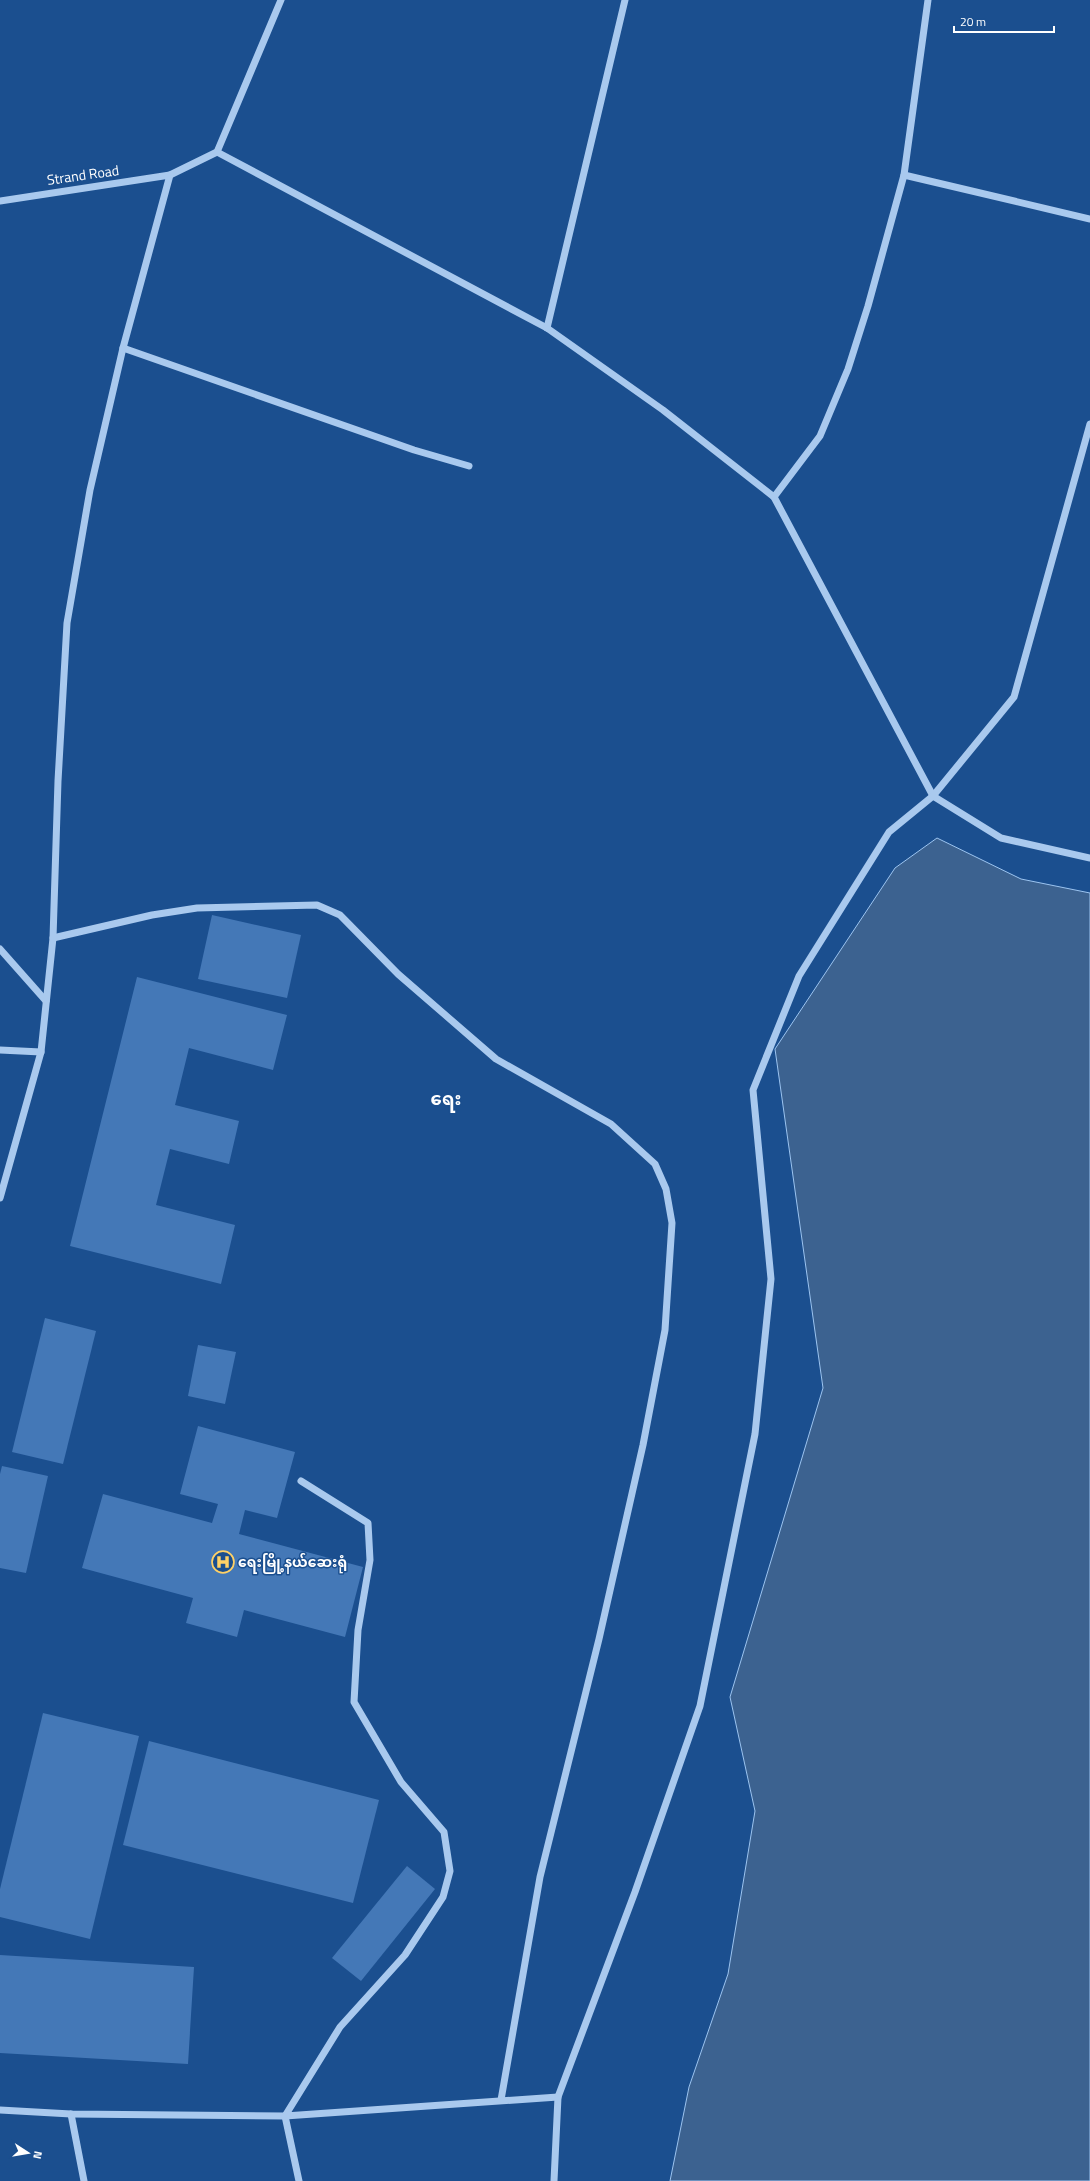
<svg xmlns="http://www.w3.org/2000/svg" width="1090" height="2181" font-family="'Titillium Web','Noto Sans Myanmar',sans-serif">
	<rect width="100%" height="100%" fill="#1b4f8f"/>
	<!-- water -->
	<polygon fill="#3c6290" stroke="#9cc4f0" points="937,838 1021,879 1090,893 1090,2181 670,2181 689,2087 728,1974 755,1811 730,1697 823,1388 775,1049 895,868"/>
	<!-- building -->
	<g fill="#4478b7">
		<polygon points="212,915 301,935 287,998 198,979"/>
		<polygon points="137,977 287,1015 273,1070 189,1048 175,1105 239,1121 229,1164 170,1149 156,1205 235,1225 221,1284 70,1246"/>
		<polygon points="45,1318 96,1331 63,1464 12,1452"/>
		<polygon points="198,1345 236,1352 225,1404 188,1396"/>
		<polygon points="198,1426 295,1452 277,1518 245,1510 239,1534 363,1567 345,1637 244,1610 237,1637 186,1623 193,1598 82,1568 103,1494 212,1523 218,1504 180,1494"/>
		<polygon points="2,1466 48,1476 26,1573 0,1568 0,1474"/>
		<polygon points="43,1713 139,1736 90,1939 0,1917 0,1889"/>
		<polygon points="149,1741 379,1800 353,1903 123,1845"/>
		<polygon points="407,1866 435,1889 361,1981 332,1958"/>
		<polygon points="0,1955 194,1967 188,2064 0,2053"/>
	</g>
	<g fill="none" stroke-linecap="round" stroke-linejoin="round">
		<!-- minor -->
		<g stroke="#a9c9ee" stroke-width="7">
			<polyline points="217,152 547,328 663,410 774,497 933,796 1001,838 1090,858"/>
			<polyline points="904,175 1090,219"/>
			<polyline points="0,201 170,175"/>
			<polyline points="547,328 625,0"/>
			<polyline points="123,348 414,450 469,466"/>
			<polyline points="774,497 820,436 848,369 868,306 904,175 928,0"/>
			<polyline points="53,938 152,915 197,908 317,905 340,915 398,974 496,1059 611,1124 655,1164 666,1189 672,1223 665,1330 643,1445 599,1639 540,1877 501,2100"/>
			<polyline points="0,949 46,1001"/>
			<polyline points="0,1050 41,1052"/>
			<polyline points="0,1198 41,1052 53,938 58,781 67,623 90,490 123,348 170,175 217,152 281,0"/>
			<polyline points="0,2110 71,2114 285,2116 558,2097"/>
			<polyline points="71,2114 84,2181"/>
			<polyline points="299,2181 285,2116 340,2027 405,1955 443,1897 450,1871 444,1832 401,1782 354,1702 358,1630 370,1560 368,1523 301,1481"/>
			<polyline points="554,2181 558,2097 635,1892 700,1706 755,1434 771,1279 753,1090 799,976 889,832 933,796 1014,697 1090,424"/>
		</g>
	</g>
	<!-- icons -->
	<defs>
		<g id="hospital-ring" transform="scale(1.15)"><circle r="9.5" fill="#1b4f8f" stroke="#ffd166" stroke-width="1.5"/><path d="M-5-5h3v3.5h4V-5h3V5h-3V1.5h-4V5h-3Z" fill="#ffd166"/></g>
	</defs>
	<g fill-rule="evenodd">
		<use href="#hospital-ring" x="223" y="1562"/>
	</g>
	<g text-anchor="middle" stroke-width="3" stroke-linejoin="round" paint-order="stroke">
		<!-- street labels -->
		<g font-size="14" fill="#fff" stroke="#1b4f8f">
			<text transform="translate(83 175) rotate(-8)" y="5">Strand Road</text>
		</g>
		<!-- poi labels -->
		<g font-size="14" font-weight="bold" fill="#fff" stroke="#1b4f8f" text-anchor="start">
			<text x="238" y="1567">ရေးမြို့နယ်ဆေးရုံ</text>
		</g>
		<!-- district labels -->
		<g font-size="18" font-weight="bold" fill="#fff" stroke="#1b4f8f">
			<text x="446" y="1105">ရေး</text>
		</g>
	</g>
	<!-- north arrow -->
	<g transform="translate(28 2153) rotate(102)" stroke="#1b4f8f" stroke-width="3" paint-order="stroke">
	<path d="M0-3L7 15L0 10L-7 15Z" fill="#ffffff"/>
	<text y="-6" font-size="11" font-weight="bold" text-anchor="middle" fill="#ffffff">N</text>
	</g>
	<!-- scale -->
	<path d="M954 26v6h100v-6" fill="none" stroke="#ffffff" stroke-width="2"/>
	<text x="960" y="26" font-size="12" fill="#ffffff" stroke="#1b4f8f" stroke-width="3" paint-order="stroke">20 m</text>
</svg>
